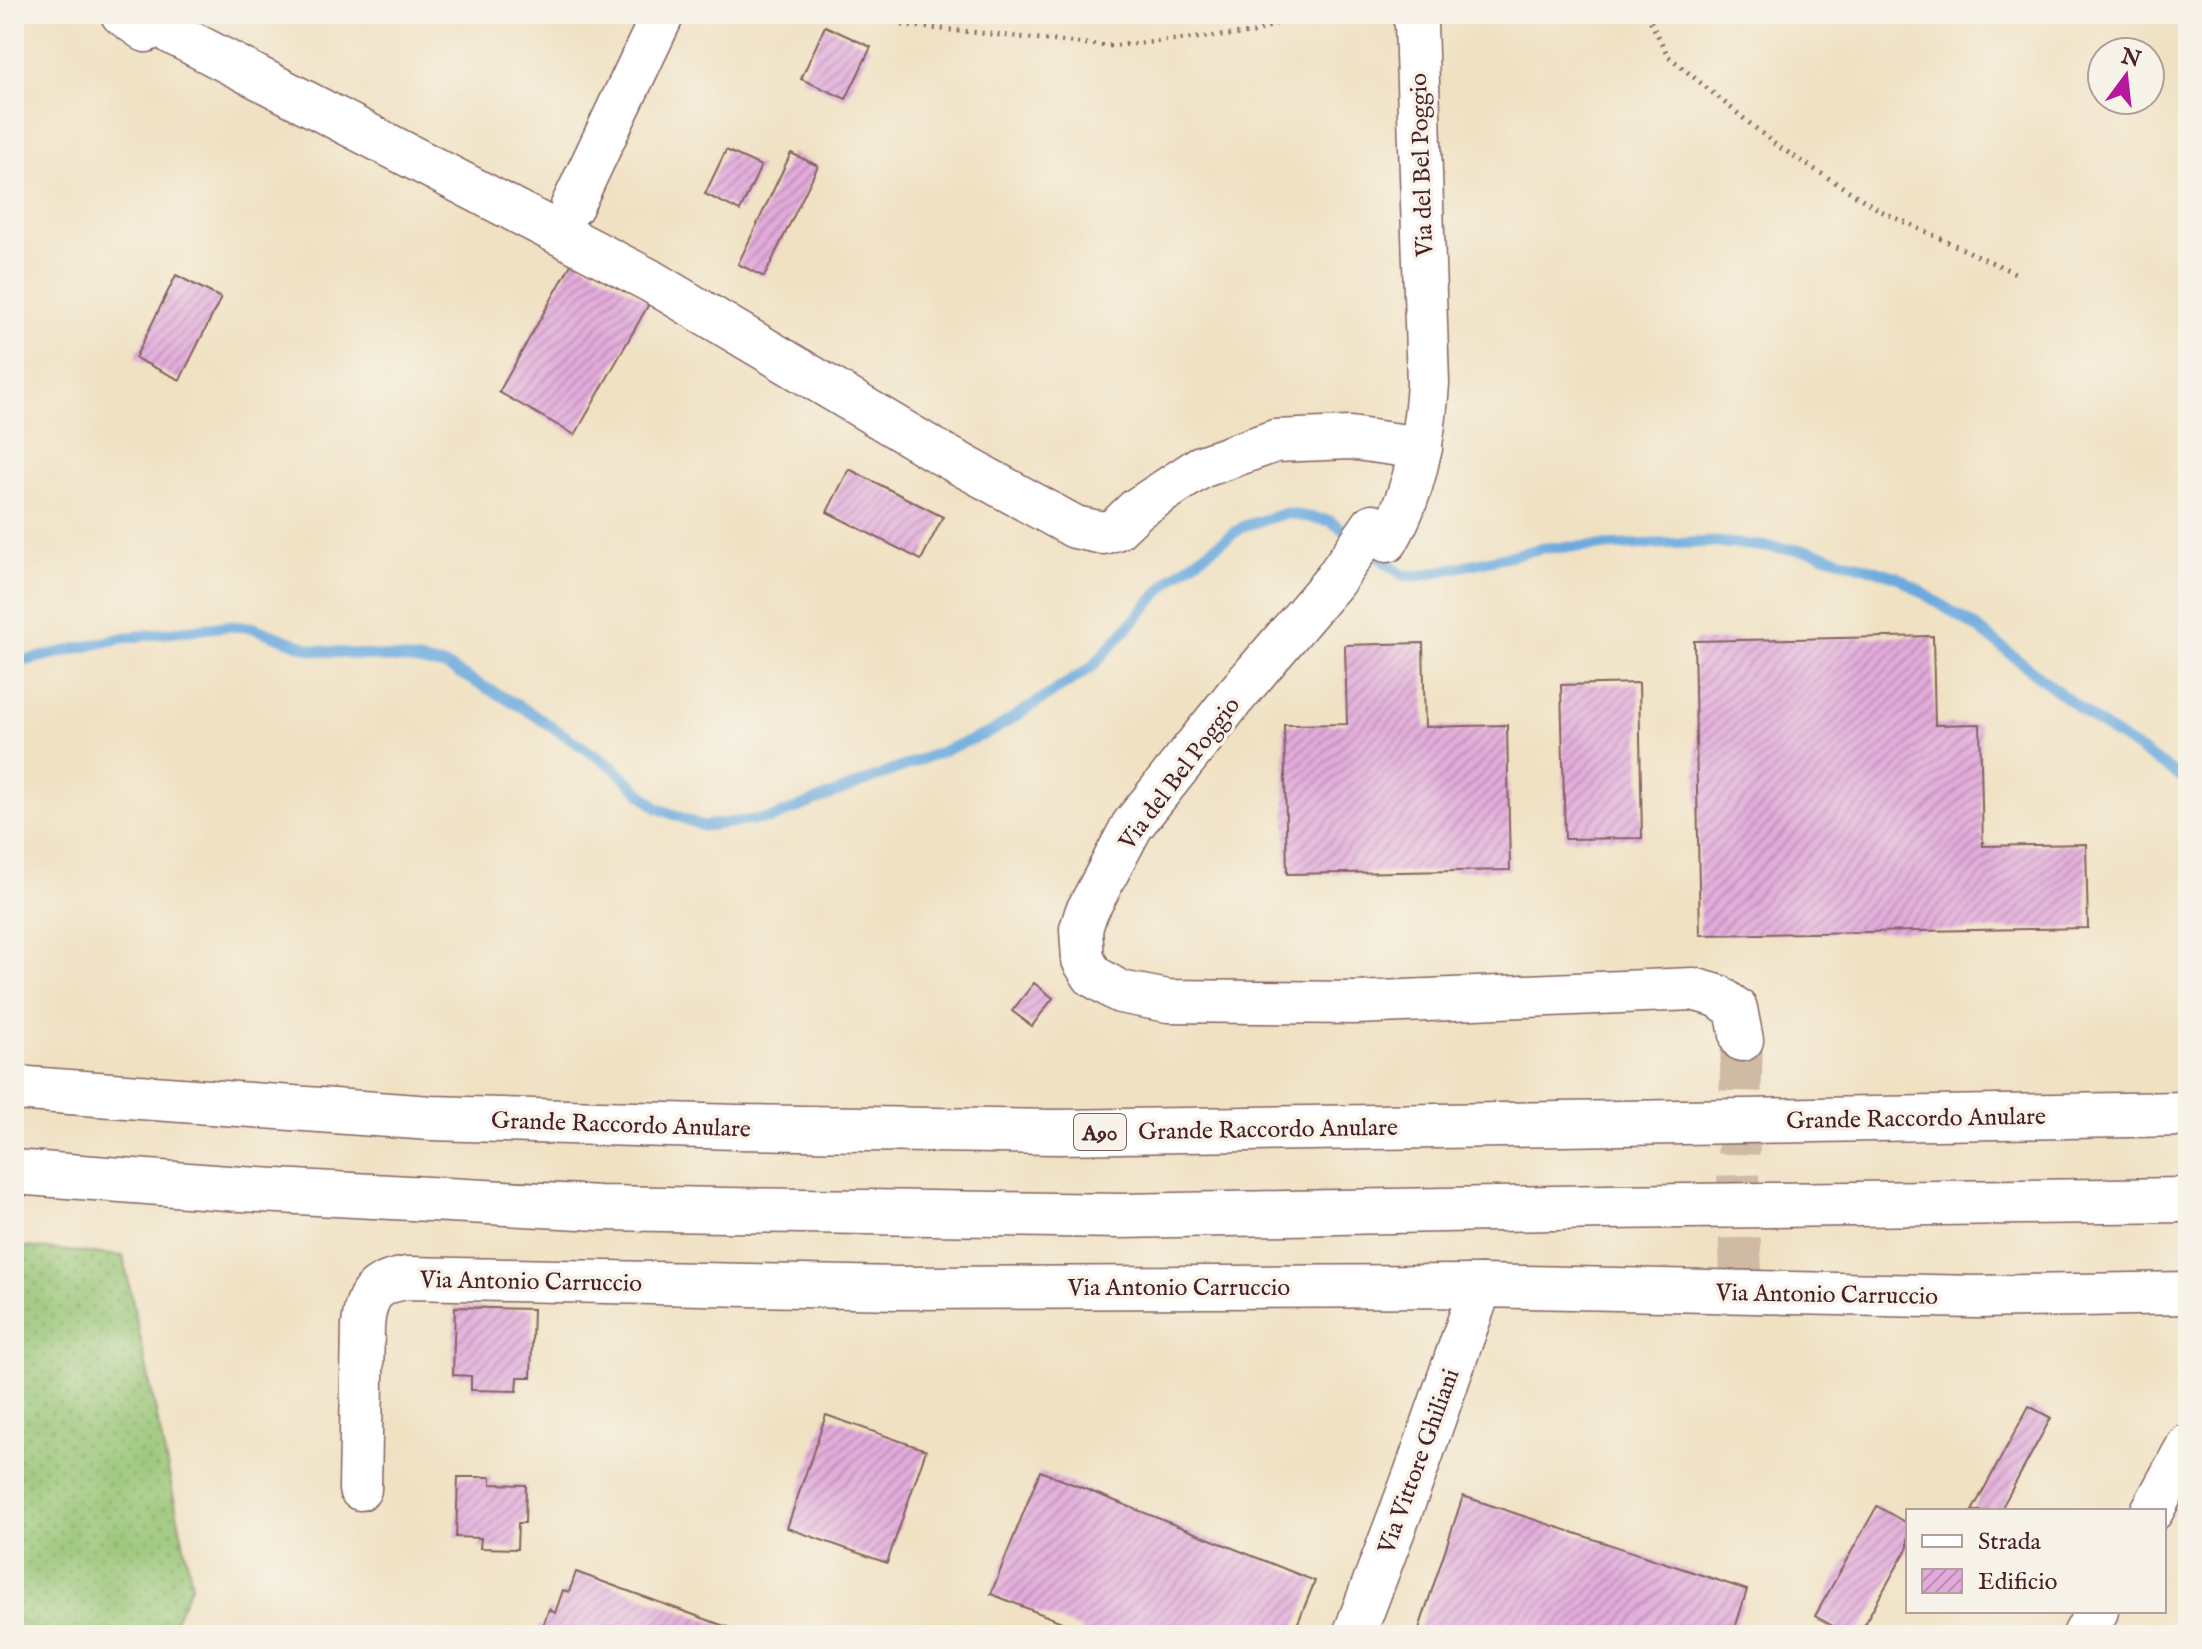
<svg xmlns="http://www.w3.org/2000/svg" width="2202" height="1649" font-family="'IM FELL English',serif">
	<defs>
		<pattern id="grass-dots" width="8" height="8" patternUnits="userSpaceOnUse" patternTransform="scale(2)"><rect width="8" height="8" fill="#94c372"/><path d="M2 2h.1M6 6h.1" fill="none" stroke="#7b9e5e" stroke-width="1.8" stroke-linecap="round"/></pattern>
		<pattern id="building-hatch" width="6" height="6" patternUnits="userSpaceOnUse" patternTransform="scale(2)"><rect width="6" height="6" fill="#e2abdb"/><path d="M-1 1l2-2M0 6l6-6M5 7l2-2" fill="none" stroke="#b98bb2"/></pattern>
	</defs>
	<rect width="100%" height="100%" fill="#f7f3e8"/>
	<filter id="ink" filterUnits="userSpaceOnUse"><feTurbulence type="fractalNoise" baseFrequency=".0125" numOctaves="2"/><feDisplacementMap in="SourceGraphic" scale="16" xChannelSelector="R" yChannelSelector="G"/><feConvolveMatrix kernelMatrix="1 2 1 2 8 2 1 2 1" color-interpolation-filters="sRGB"/></filter>
	<filter id="wash" filterUnits="userSpaceOnUse"><feTurbulence type="fractalNoise" baseFrequency=".006" numOctaves="4" result="noise"/><feDisplacementMap in="SourceGraphic" scale="32" xChannelSelector="R" yChannelSelector="G"/><feGaussianBlur stdDeviation="1.8" result="paint"/><feColorMatrix in="noise" values="0 0 0 0 0 0 0 0 0 0 0 0 0 0 0 0 0 1.4 0 .05"/><feComposite in="paint" operator="in"/></filter>
	<g filter="url(#wash)">
		<rect width="100%" height="100%" fill="#f0e1c2"/>
		<!-- grass -->
		<polygon fill="url(#grass-dots)" stroke="#6f714e" stroke-width="2" points="14,1246 123,1256 192,1584 168,1635 14,1635"/>
		<g fill="none" stroke-linecap="round" stroke-linejoin="round">
			<!-- stream -->
			<g stroke="#6caade" stroke-width="11">
				<polyline points="1373,553 1403,575 1419,576 1544,548 1717,542 1811,551 1898,577 1979,629 2098,723 2188,782"/>
				<polyline points="14,659 28,660 122,638 227,626 251,627 313,650 405,659 446,666 525,709 613,767 657,808 703,826 772,818 991,732 1092,667 1174,576 1244,526 1286,513 1330,521 1354,537"/>
			</g>
		</g>
		<g id="blocks">
			<!-- building -->
			<g fill="url(#building-hatch)">
				<polygon points="825,26 871,47 846,99 801,79"/>
				<polygon points="726,150 761,166 740,211 705,194"/>
				<polygon points="791,153 818,166 764,277 738,264"/>
				<polygon points="574,259 650,302 575,435 499,392"/>
				<polygon points="176,275 221,298 180,380 135,358"/>
				<polygon points="849,469 943,517 921,560 827,512"/>
				<polygon points="1933,636 1935,725 1980,724 1983,846 2086,844 2088,928 1700,935 1694,641"/>
				<polygon points="1423,643 1425,727 1507,725 1510,870 1287,874 1284,725 1347,724 1345,645"/>
				<polygon points="1639,683 1642,838 1565,839 1561,685"/>
				<polygon points="1034,983 1053,998 1032,1026 1012,1011"/>
				<polygon points="455,1307 533,1309 531,1377 518,1377 517,1391 471,1390 471,1376 453,1375"/>
				<polygon points="2029,1406 2051,1418 2000,1511 1972,1511"/>
				<polygon points="826,1415 926,1450 887,1563 787,1528"/>
				<polygon points="1040,1471 1315,1581 1293,1635 1080,1635 1082,1630 991,1594"/>
				<polygon points="458,1477 491,1477 491,1484 526,1485 525,1523 518,1523 517,1549 480,1548 481,1538 456,1537"/>
				<polygon points="1463,1496 1747,1590 1733,1635 1417,1635"/>
				<polygon points="1877,1506 1908,1524 1908,1547 1858,1635 1849,1635 1815,1616"/>
				<polygon points="576,1572 749,1635 536,1635 539,1625 543,1626 549,1609 555,1613 563,1590 569,1592"/>
			</g>
		</g>
	</g>
	<g filter="url(#ink)">
		<use href="#blocks" fill-opacity="0" stroke="#846360" stroke-width="2"/>
		<g fill="none" stroke-linecap="round" stroke-linejoin="round">
			<!-- minor-tunnel -->
			<polyline stroke="#cfbaa4" stroke-width="42" stroke-dasharray="42 21" stroke-linecap="butt" points="1741,1280 1738,1173 1742,1040"/>
			<!-- minor casing -->
			<g stroke="#846360" stroke-width="45">
				<g id="minor">
					<polyline points="122,14 146,31"/>
					<path d="M1413,14L1416,24L1428,383C1424,440 1416,491 1387,541L1373,525L1334,581L1233,699L1132,826L1086,913L1081,929L1083,960L1093,976L1120,992L1168,1001L1356,1003L1693,989L1718,996L1736,1009L1742,1040"/>
					<polyline points="172,33 649,280 931,448 1075,527 1103,533 1116,529 1137,509 1201,467 1275,441 1350,438 1421,448"/>
					<polyline points="572,206 663,14"/>
					<path d="M360,1489L363,1326C366,1294 374,1283 407,1278L899,1288L1481,1286L1976,1297L2188,1293"/>
					<polyline points="2152,1511 2188,1445"/>
					<polyline points="1354,1635 1415,1474 1481,1286"/>
					<polyline points="2084,1635 2097,1611"/>
				</g>
			</g>
			<!-- highway casing -->
			<g stroke="#846360" stroke-width="47">
				<g id="highway">
					<polyline points="14,1088 431,1118 737,1127 1057,1132 2188,1114"/>
					<polyline points="14,1172 241,1189 600,1208 1120,1216 1607,1207 2188,1200"/>
				</g>
			</g>
			<!-- path -->
			<g stroke="#846360" stroke-width="5" stroke-dasharray="2 6" stroke-linecap="butt">
				<polyline points="1647,14 1668,56 1776,145 1881,211 2015,273"/>
				<polyline points="902,25 1107,46 1253,33 1300,14"/>
			</g>
			<!-- minor -->
			<use href="#minor" stroke="#fff" stroke-width="42"/>
			<!-- highway -->
			<use href="#highway" stroke="#fff" stroke-width="44"/>
		</g>
	</g>
	<g text-anchor="middle" stroke-width="7" stroke-linejoin="round" paint-order="stroke">
		<!-- shield labels -->
		<rect fill="#f7f3e8" stroke="#7e5f64" stroke-width="2" x="1074" y="1114" width="52" height="36" rx="6"/>
		<g font-size="22" font-weight="bold" fill="#4a1f2b">
			<text x="1100" y="1140">A90</text>
		</g>
		<!-- street labels -->
		<g font-size="24" fill="#4a1f2b" stroke="#f7f3e8">
			<text transform="translate(1421 165) rotate(-92)" y="8">Via del Bel Poggio</text>
			<text transform="translate(1179 773) rotate(-53)" y="8">Via del Bel Poggio</text>
			<text transform="translate(1916 1118) rotate(-1)" y="8">Grande Raccordo Anulare</text>
			<text transform="translate(621 1124) rotate(2)" y="8">Grande Raccordo Anulare</text>
			<text transform="translate(1268 1129) rotate(-1)" y="8">Grande Raccordo Anulare</text>
			<text transform="translate(531 1281) rotate(1)" y="8">Via Antonio Carruccio</text>
			<text x="1179" y="1295">Via Antonio Carruccio</text>
			<text transform="translate(1827 1294) rotate(1)" y="8">Via Antonio Carruccio</text>
			<text transform="translate(1418 1461) rotate(-70)" y="8">Via Vittore Ghiliani</text>
		</g>
	</g>
	<!-- margin -->
	<rect width="2202" height="1649" fill="none" stroke="#f7f3e8" stroke-width="48"/>
	<!-- legend -->
	<rect x="1906" y="1509" width="260" height="104" fill="#f7f3e8" stroke="#b29e9c" stroke-width="2"/>
	<rect x="1922" y="1535" width="40" height="12" fill="#ffffff" stroke="#b29e9c" stroke-width="2"/>
	<text x="1978" y="1549" font-size="24" fill="#4a1f2b">Strada</text>
	<rect x="1922" y="1569" width="40" height="24" fill="url(#building-hatch)" stroke="#b29e9c" stroke-width="2"/>
	<text x="1978" y="1589" font-size="24" fill="#4a1f2b">Edificio</text>
	<!-- north arrow -->
	<g transform="translate(2126 76) rotate(15)"><circle r="38" fill="#f7f3e8" stroke="#b29e9c" stroke-width="2"/>
	<path d="M0-6L14 30L0 20L-14 30Z" fill="#b5179e"/>
	<text y="-12" font-size="22" font-weight="bold" text-anchor="middle" fill="#4a1f2b">N</text>
	</g>
</svg>
